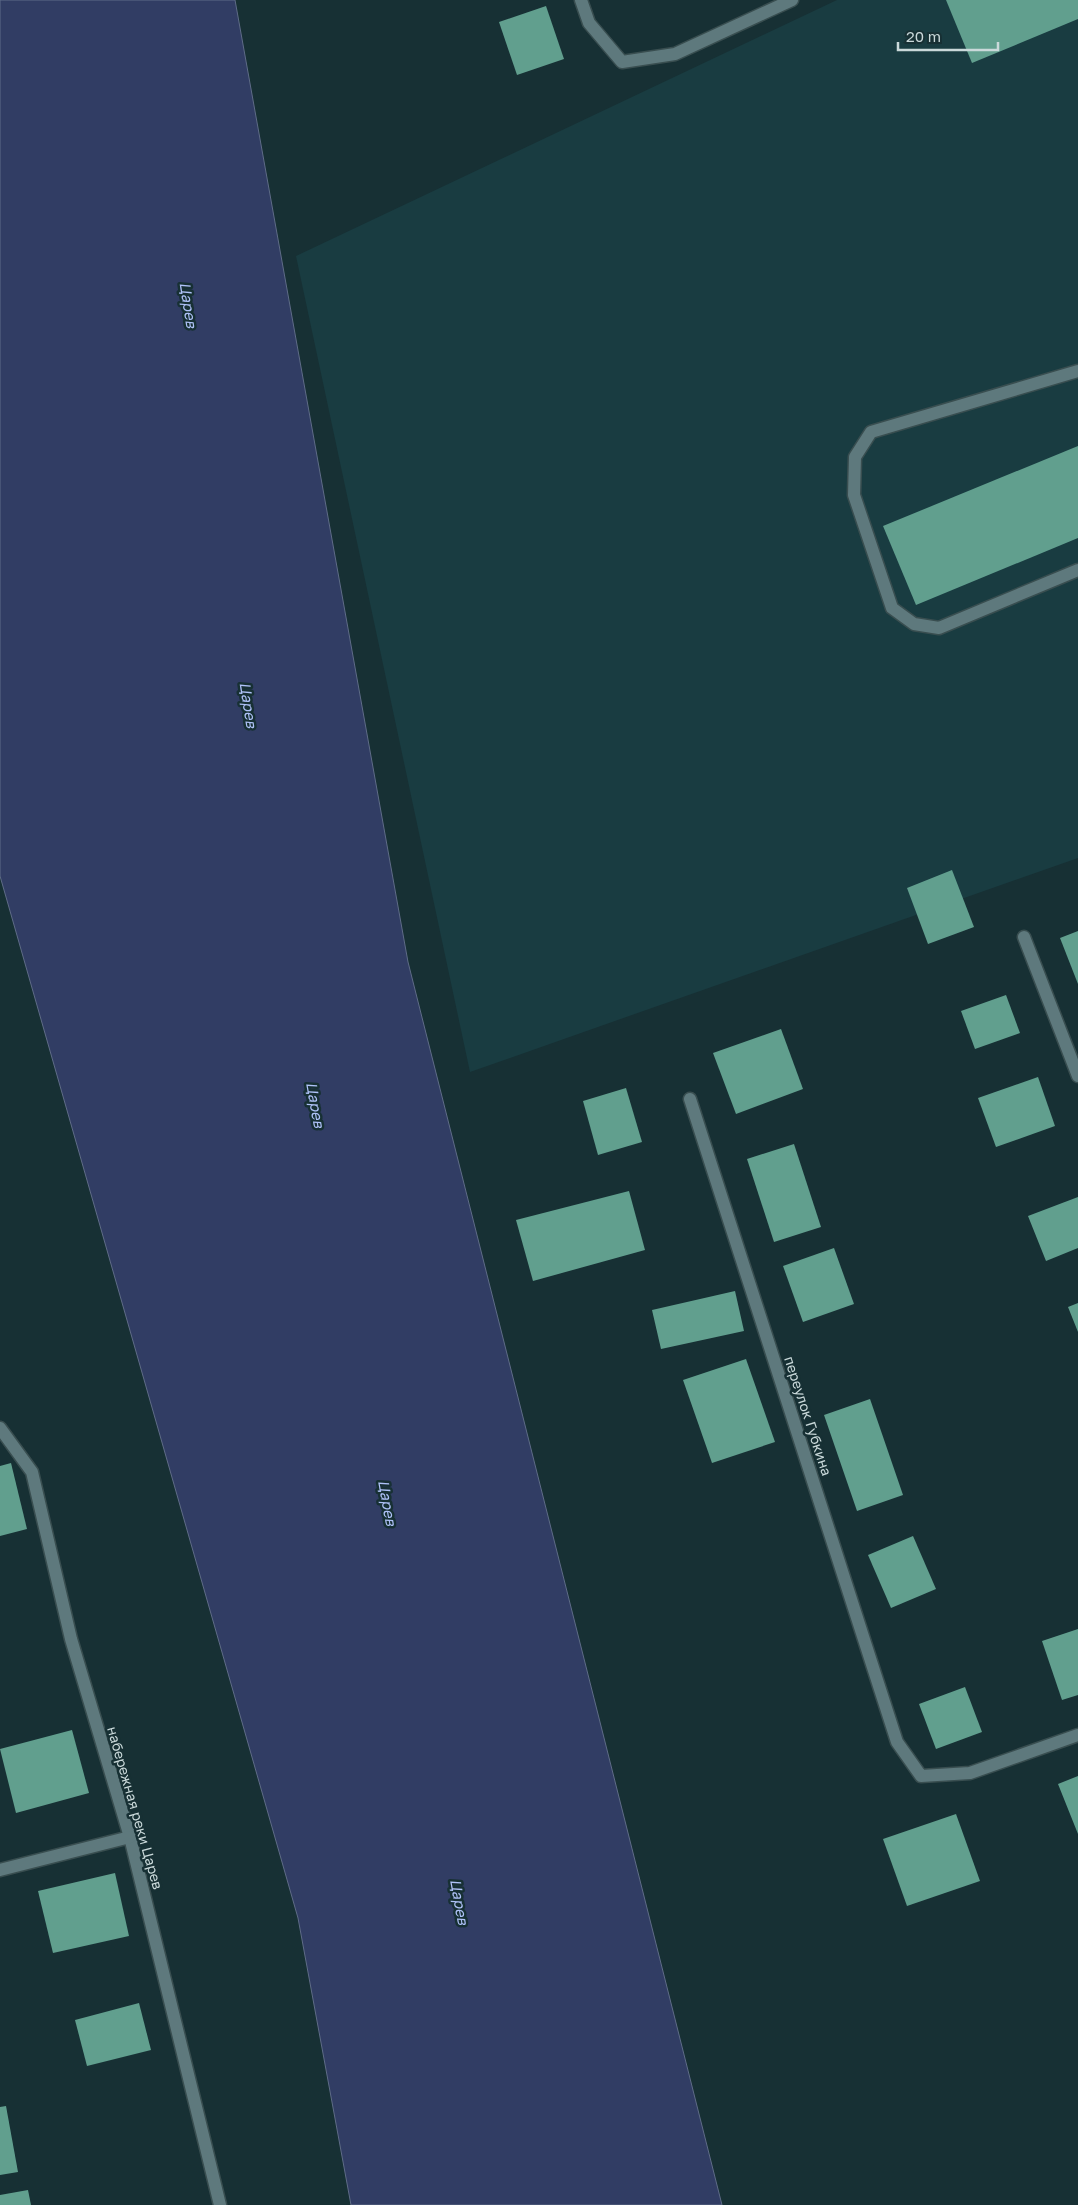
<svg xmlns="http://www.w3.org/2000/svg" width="1078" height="2205" font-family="'Golos Text',sans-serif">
	<rect width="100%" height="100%" fill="#173034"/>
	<!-- built -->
	<polygon fill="#193c41" points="837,0 1078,0 1078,858 470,1072 296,256"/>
	<!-- water -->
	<polygon fill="#313d64" stroke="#5f6c87" points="0,0 235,0 408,962 722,2205 351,2205 298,1918 0,876"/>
	<!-- building -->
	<g fill="#619f8e">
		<polygon points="946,0 1078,0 1078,19 972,63"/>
		<polygon points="546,6 564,59 517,75 499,22"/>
		<polygon points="1078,446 1078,538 916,605 883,526"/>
		<polygon points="952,870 974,927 928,944 907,888"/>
		<polygon points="1078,931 1078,984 1060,938"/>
		<polygon points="1006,995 1020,1033 975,1049 961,1011"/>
		<polygon points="781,1029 803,1089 736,1114 713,1053"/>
		<polygon points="1038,1077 1055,1126 996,1147 978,1098"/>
		<polygon points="626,1088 642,1142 598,1155 583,1101"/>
		<polygon points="794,1144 821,1227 774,1242 747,1159"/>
		<polygon points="629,1191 645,1250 533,1281 516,1220"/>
		<polygon points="1078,1197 1078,1248 1046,1261 1028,1216"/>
		<polygon points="834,1248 854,1304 803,1322 783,1266"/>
		<polygon points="735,1291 744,1331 661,1349 652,1310"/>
		<polygon points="1078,1303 1078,1332 1068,1307"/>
		<polygon points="746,1359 775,1442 712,1463 683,1380"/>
		<polygon points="870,1399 903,1495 857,1511 824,1415"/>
		<polygon points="11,1463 27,1529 0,1536 0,1466"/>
		<polygon points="913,1536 936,1589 891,1608 868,1555"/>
		<polygon points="1078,1629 1078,1695 1062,1700 1042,1641"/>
		<polygon points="965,1687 982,1732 936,1749 919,1704"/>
		<polygon points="72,1730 89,1793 16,1813 0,1749"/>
		<polygon points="1078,1776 1078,1834 1058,1784"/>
		<polygon points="956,1814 980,1881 907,1906 883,1839"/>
		<polygon points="115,1873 129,1936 53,1953 38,1891"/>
		<polygon points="139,2003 151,2050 87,2066 75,2020"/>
		<polygon points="6,2106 18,2172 0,2175 0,2107"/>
		<polygon points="28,2190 31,2205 0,2205 0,2195"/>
	</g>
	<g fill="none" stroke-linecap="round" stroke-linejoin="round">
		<!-- minor casing -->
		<g stroke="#394e50" stroke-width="15">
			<g id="minor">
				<polyline points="581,0 589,23 622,62 675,54 792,0"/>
				<polyline points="1078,371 871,432 855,457 854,495 892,608 914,624 939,628 1078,570"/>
				<polyline points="1024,937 1078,1076"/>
				<polyline points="690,1099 897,1742 921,1776 970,1773 1078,1735"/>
				<polyline points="0,1428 32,1472 71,1639 130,1837 220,2205"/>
				<polyline points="0,1870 130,1837"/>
			</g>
		</g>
		<!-- minor -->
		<use href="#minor" stroke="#5e797d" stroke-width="12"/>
	</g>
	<g text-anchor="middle" stroke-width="5" stroke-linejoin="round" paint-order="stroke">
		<!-- street labels -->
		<g font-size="14" fill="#cad9da" stroke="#173034">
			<text transform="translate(808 1416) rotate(72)" y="5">переулок Губкина</text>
			<text transform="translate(135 1808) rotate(74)" y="5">набережная реки Царев</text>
		</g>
		<!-- water labels -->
		<g font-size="15" font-style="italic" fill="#afc2f8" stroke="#173034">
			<text transform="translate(188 305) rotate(81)" y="5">Царев</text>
			<text transform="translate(248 705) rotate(81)" y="5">Царев</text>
			<text transform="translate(315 1105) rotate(80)" y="5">Царев</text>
			<text transform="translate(387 1503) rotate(80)" y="5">Царев</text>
			<text transform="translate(459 1902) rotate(80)" y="5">Царев</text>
		</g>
	</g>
	<!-- scale -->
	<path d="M898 42v8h100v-8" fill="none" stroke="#cad9da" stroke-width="2.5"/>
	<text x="906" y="42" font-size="15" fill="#cad9da" stroke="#173034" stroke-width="4" paint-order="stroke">20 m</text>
</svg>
